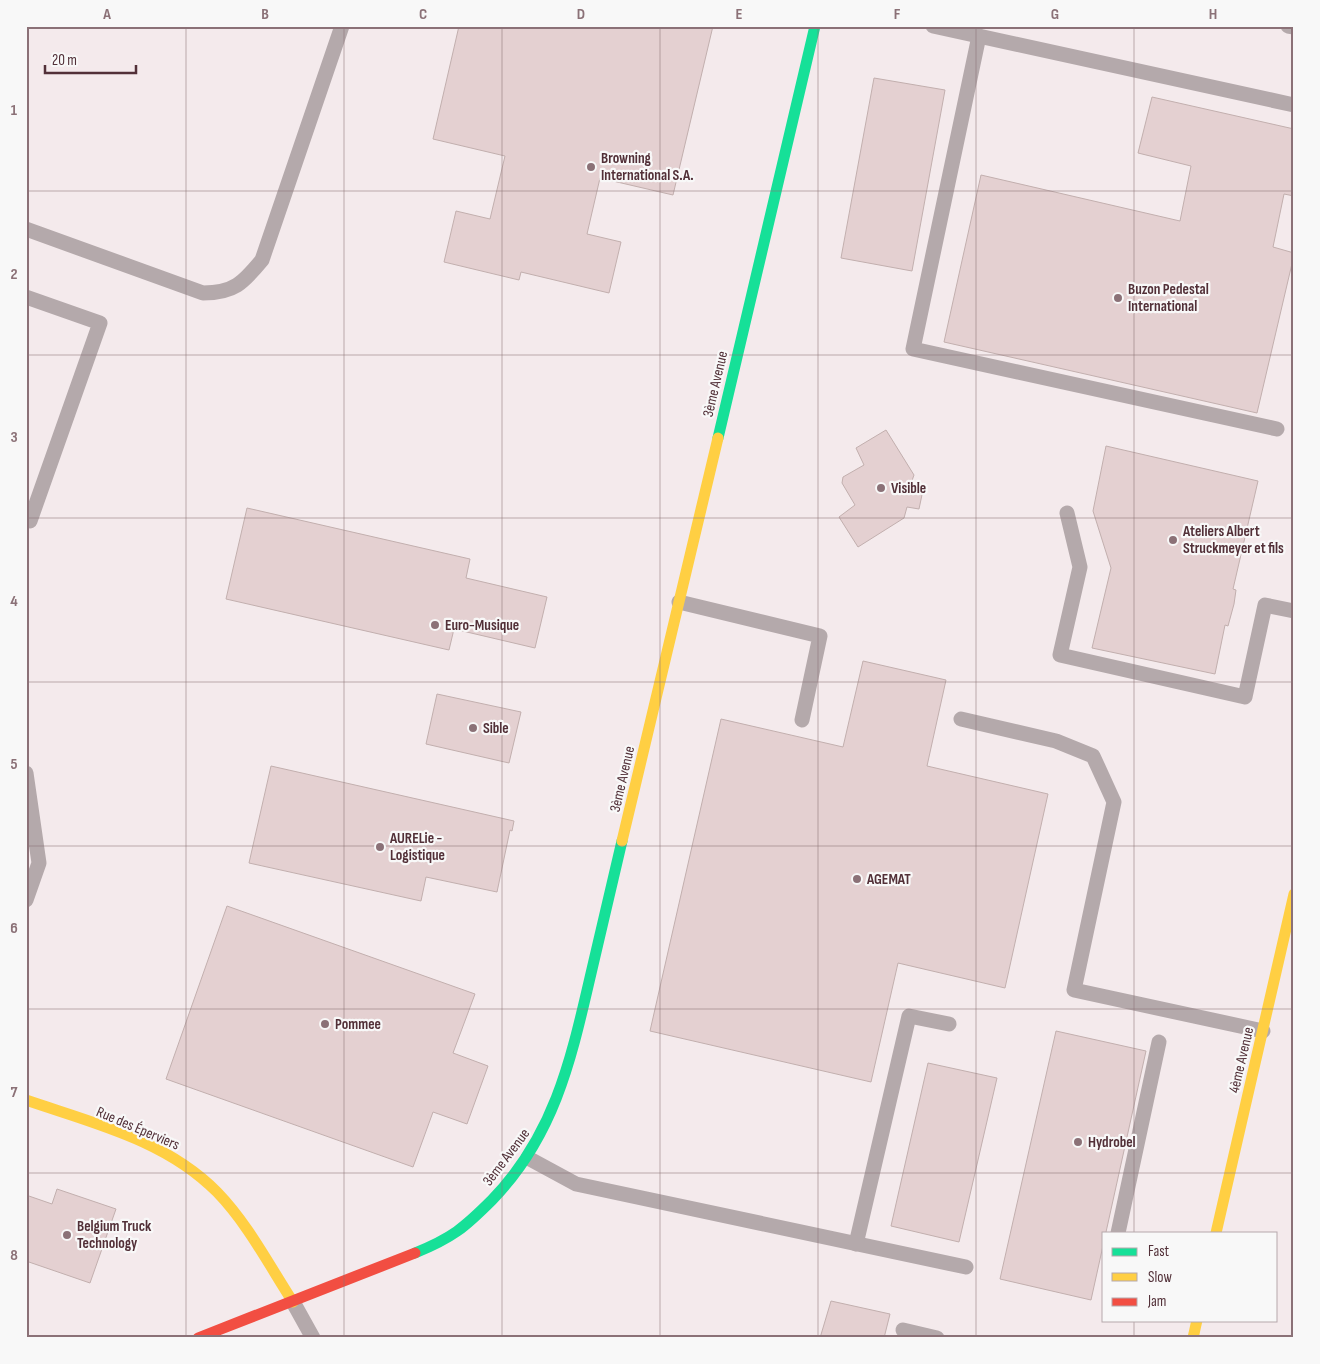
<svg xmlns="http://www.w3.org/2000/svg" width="1320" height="1364" font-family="'Sofia Sans Condensed',sans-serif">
	<rect width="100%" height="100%" fill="#f4eaec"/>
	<!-- building -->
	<g fill="#e4d0d1" stroke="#c2afae">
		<polygon points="459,26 713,26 673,195 600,178 587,234 621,242 609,293 521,272 519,280 444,262 456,211 490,219 505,156 433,139"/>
		<polygon points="874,78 945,90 912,271 841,258"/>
		<polygon points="1152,97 1294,129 1294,196 1284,194 1273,247 1294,253 1294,255 1257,413 944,342 981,175 1180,221 1191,166 1138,153"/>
		<polygon points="886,430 914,475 910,486 923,490 919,509 907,507 904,518 858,547 839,517 855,505 842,483 843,477 864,465 856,448"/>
		<polygon points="1106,446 1258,481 1233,589 1236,590 1234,604 1228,626 1225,625 1215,674 1092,648 1111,568 1093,511"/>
		<polygon points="247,508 470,559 466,578 547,597 535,648 454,629 449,650 226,599"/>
		<polygon points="863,661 946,680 927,766 1048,794 1005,988 898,963 871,1082 650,1031 721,719 843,747"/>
		<polygon points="437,694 521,712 509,763 426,744"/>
		<polygon points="271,766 514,821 512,831 510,830 497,892 426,877 421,901 249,863"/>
		<polygon points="227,906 475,994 453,1053 488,1066 467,1124 433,1112 413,1167 166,1079"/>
		<polygon points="1056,1031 1146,1051 1091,1300 1000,1279"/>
		<polygon points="928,1063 997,1078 959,1242 891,1226"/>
		<polygon points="57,1189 116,1209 90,1283 26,1261 26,1195 52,1204"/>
		<polygon points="831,1301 890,1314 884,1338 820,1338"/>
	</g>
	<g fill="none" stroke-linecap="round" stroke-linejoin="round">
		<!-- lane -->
		<g stroke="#b4a9ab" stroke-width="15">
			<polyline points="933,26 1294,105"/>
			<polyline points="1288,26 1294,27"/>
			<polyline points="979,36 913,349 1277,429"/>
			<path d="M26,229L203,293C234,293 243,283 262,260L342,26"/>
			<polyline points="26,297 100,323 30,521 26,519"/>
			<polyline points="1067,513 1080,567 1060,655 1245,697 1265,605 1294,611"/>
			<polyline points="679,602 820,636 802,720"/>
			<polyline points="961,719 1056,741 1093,756 1114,802 1074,990 1263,1031"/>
			<polyline points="26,773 39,863 26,900"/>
			<polyline points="528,1158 576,1184 966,1267"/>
			<polyline points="1118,1233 1159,1042"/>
			<polyline points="856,1244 909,1016 949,1024"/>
			<polyline points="293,1302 313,1338"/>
			<polyline points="903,1330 937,1338"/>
		</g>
		<!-- fast -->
		<g stroke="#16e098" stroke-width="11">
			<polyline points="718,438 815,26"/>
			<path d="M415,1253C452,1238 464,1228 492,1200C553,1137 570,1064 589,982C600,935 611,888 622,841"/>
		</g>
		<!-- slow -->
		<g stroke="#ffcf43" stroke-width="11">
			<polyline points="622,841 718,438"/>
			<path d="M26,1100C93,1123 166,1140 217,1192C248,1224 269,1265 293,1302"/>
			<polyline points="1216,1233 1294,894"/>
			<polyline points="1193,1338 1197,1320"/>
		</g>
		<!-- jam -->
		<polyline stroke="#f24e42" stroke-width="11" points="198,1338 415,1253"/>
	</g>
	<!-- grid -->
	<path fill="none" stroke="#8b7177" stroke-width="1" stroke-opacity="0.55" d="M186,26V1338M344,26V1338M502,26V1338M660,26V1338M818,26V1338M976,26V1338M1134,26V1233M26,191H1294M26,355H1294M26,518H1294M26,682H1294M26,846H1294M26,1009H1294M26,1173H1294M1134,1320V1338"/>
	<!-- markers -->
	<g fill="#8b7177" stroke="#f8f8f8" stroke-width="2">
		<circle cx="591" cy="167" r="5"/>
		<circle cx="1118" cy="298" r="5"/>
		<circle cx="881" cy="488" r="5"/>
		<circle cx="1173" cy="540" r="5"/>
		<circle cx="435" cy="625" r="5"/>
		<circle cx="473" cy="728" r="5"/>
		<circle cx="380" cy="847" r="5"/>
		<circle cx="857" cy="879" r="5"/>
		<circle cx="325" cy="1024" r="5"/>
		<circle cx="1078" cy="1142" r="5"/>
		<circle cx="67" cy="1235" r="5"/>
	</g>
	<g text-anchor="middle" stroke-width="4.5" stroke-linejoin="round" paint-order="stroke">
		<!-- poi labels -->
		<g font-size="15" font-weight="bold" fill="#523038" stroke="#f8f8f8" text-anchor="start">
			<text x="601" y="163">Browning<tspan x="601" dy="17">International S.A.</tspan></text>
			<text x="1128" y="294">Buzon Pedestal<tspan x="1128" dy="17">International</tspan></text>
			<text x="891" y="493">Visible</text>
			<text x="1183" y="536">Ateliers Albert<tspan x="1183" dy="17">Struckmeyer et fils</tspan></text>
			<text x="445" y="630">Euro-Musique</text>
			<text x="483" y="733">Sible</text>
			<text x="390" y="843">AURELie -<tspan x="390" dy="17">Logistique</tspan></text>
			<text x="867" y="884">AGEMAT</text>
			<text x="335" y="1029">Pommee</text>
			<text x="1088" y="1147">Hydrobel</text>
			<text x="77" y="1231">Belgium Truck<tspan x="77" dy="17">Technology</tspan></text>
		</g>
		<!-- street labels -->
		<g font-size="15" fill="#523038" stroke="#f8f8f8">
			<text transform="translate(715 384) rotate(-77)" y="5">3ème Avenue</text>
			<text transform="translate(622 779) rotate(-77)" y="5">3ème Avenue</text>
			<text transform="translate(1241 1060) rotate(-77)" y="5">4ème Avenue</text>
			<text transform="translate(138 1128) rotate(23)" y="5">Rue des Éperviers</text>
			<text transform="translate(506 1157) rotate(-53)" y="5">3ème Avenue</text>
		</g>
	</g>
	<!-- border -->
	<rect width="1320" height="1364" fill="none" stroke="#f8f8f8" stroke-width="55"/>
	<!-- legend -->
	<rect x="1102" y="1232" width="175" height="90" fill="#f8f8f8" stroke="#b6a8ab"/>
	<rect x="1112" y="1248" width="25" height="8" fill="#16e098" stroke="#b6a8ab"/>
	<text x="1148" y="1256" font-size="15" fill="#523038">Fast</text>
	<rect x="1112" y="1273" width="25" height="8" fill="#ffcf43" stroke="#b6a8ab"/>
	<text x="1148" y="1282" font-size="15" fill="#523038">Slow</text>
	<rect x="1112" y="1298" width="25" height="8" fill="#f24e42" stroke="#b6a8ab"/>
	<text x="1148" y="1306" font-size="15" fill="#523038">Jam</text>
	<!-- scale -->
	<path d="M45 65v8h91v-8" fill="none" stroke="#523038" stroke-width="2.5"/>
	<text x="52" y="65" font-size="15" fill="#523038" stroke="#f8f8f8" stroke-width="4" paint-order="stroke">20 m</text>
	<rect x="28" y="28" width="1264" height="1308" fill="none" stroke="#8b7177" stroke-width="2"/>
	<g font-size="16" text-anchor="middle" font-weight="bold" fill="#8b7177">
		<text x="107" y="19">A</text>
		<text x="265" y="19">B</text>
		<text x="423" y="19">C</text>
		<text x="581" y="19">D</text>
		<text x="739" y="19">E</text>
		<text x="897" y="19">F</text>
		<text x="1055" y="19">G</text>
		<text x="1213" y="19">H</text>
		<text x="14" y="115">1</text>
		<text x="14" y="279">2</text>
		<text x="14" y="442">3</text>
		<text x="14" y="606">4</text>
		<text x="14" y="769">5</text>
		<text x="14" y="933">6</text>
		<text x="14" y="1097">7</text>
		<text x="14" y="1260">8</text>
	</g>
</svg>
